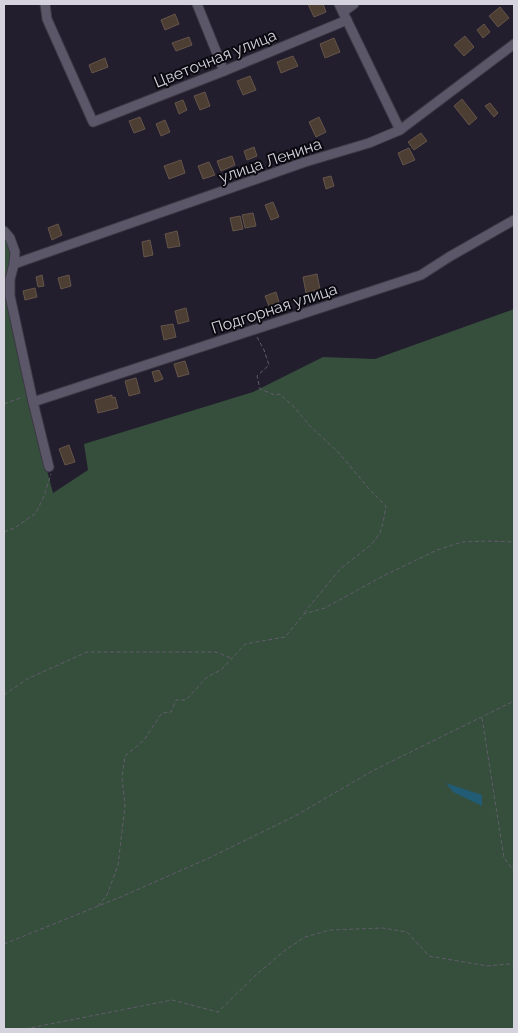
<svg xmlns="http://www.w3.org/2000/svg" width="518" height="1033" font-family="Raleway,sans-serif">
	<rect width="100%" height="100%" fill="#221e2d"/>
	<!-- green -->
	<polygon fill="#364f3c" points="4,236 7,239 13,261 7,272 6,293 45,463 53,493 88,470 84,444 253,392 323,357 375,359 514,309 514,1029 4,1029"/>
	<!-- water -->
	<polygon fill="#215b74" points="446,783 482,795 482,806 453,792"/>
	<!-- building -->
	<g fill="#4d3e34" stroke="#65554a">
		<polygon points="308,4 323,4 326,12 314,17"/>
		<polygon points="500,7 509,18 498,27 489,16"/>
		<polygon points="175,14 179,24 165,30 161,20"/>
		<polygon points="484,24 490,32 483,38 477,30"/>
		<polygon points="465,36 474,47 464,56 454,45"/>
		<polygon points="189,37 192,45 176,51 172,43"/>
		<polygon points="334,38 340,52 325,58 320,44"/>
		<polygon points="293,56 298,66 281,73 277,62"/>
		<polygon points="105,58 108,67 92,73 89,65"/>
		<polygon points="250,76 256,90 243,95 237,81"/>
		<polygon points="205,92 210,106 200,110 194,96"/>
		<polygon points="462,99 477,118 469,125 454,106"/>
		<polygon points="183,100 187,110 179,114 175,103"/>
		<polygon points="490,103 498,113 494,117 485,106"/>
		<polygon points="140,117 145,129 134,133 129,121"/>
		<polygon points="319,117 326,132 316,137 309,122"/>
		<polygon points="165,120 170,132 161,136 156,124"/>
		<polygon points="421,133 427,141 414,150 408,142"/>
		<polygon points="254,147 257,156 247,160 244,151"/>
		<polygon points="409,148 415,160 403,165 398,153"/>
		<polygon points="232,156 235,165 221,171 217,161"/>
		<polygon points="181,160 185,173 169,179 164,166"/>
		<polygon points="209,162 215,175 203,179 198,166"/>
		<polygon points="331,176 334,186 326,189 323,178"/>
		<polygon points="273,202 279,217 271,220 265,205"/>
		<polygon points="253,213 256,226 245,228 242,215"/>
		<polygon points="240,216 243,229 233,231 230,218"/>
		<polygon points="58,224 62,235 52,240 48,228"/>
		<polygon points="177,231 180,246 168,248 165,234"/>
		<polygon points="150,240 153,255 144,257 142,242"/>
		<polygon points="317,274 320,289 306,293 303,277"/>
		<polygon points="42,275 44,286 38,287 36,277"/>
		<polygon points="69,275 71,286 61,289 58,278"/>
		<polygon points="35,288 37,297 25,300 23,291"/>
		<polygon points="276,292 279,302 269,306 265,296"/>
		<polygon points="186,308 189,321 178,324 175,311"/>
		<polygon points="173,324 176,337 164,340 161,326"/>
		<polygon points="185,361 189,374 178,377 174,364"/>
		<polygon points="159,370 163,379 155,382 152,372"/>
		<polygon points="136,378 140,393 129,396 125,381"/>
		<polygon points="112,395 112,398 115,397 118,408 98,413 95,400"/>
		<polygon points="69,445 75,462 65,465 59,449"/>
	</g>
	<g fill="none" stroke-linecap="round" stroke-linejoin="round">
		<!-- minor casing -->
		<g stroke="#3c3945" stroke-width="11">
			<g id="minor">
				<polyline points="45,4 47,19 93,122 224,71 347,20"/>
				<polyline points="197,4 224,71"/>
				<polyline points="339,4 400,130"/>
				<polyline points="343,12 354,4"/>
				<polyline points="4,231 10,238 15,252 14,264 10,279 10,296 33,402 49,467"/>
				<polyline points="14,264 305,162 369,143 400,130 514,44"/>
				<polyline points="33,402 421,275 449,257 514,220"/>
			</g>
		</g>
		<!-- path -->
		<g stroke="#605c6a" stroke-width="1" stroke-dasharray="4 2.5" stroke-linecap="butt">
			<polyline points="257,337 264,350 269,365 257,376 260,389 275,395 280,394 295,408 309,425 339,453 369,489 386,506 383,523 380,533 372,544 340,569 304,613"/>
			<polyline points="4,404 23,397"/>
			<polyline points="4,532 16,527 36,513 44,496 51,474"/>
			<polyline points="4,695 27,679 87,652 216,652 231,658"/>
			<polyline points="482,718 504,858 514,871"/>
			<polyline points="98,906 107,895 118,865 125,806 122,777 125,756 144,740 162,713 171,712 176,700 186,700 207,677 221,670 245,644 285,637 304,614 325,608 383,576 437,550 462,542 488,541 514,542"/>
			<polyline points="4,944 123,896 209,858 295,816 374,770 514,701"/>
			<polyline points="25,1029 172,1000 218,1012 259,972 268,965 284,951 305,937 330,930 383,928 407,932 429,956 487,966 508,964 514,965"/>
		</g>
		<!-- minor -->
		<use href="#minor" stroke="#5c5768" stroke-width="9"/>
	</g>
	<g text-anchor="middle" stroke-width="4" stroke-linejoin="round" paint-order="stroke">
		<!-- street labels -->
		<g font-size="16" fill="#d5d3dd" stroke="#0b0910">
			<text transform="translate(215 58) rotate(-22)" y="6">Цветочная улица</text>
			<text transform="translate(270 160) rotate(-19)" y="6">улица Ленина</text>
			<text transform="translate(274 308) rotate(-18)" y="6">Подгорная улица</text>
		</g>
	</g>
	<!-- border -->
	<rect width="518" height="1033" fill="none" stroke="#d5d3dd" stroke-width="10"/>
</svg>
